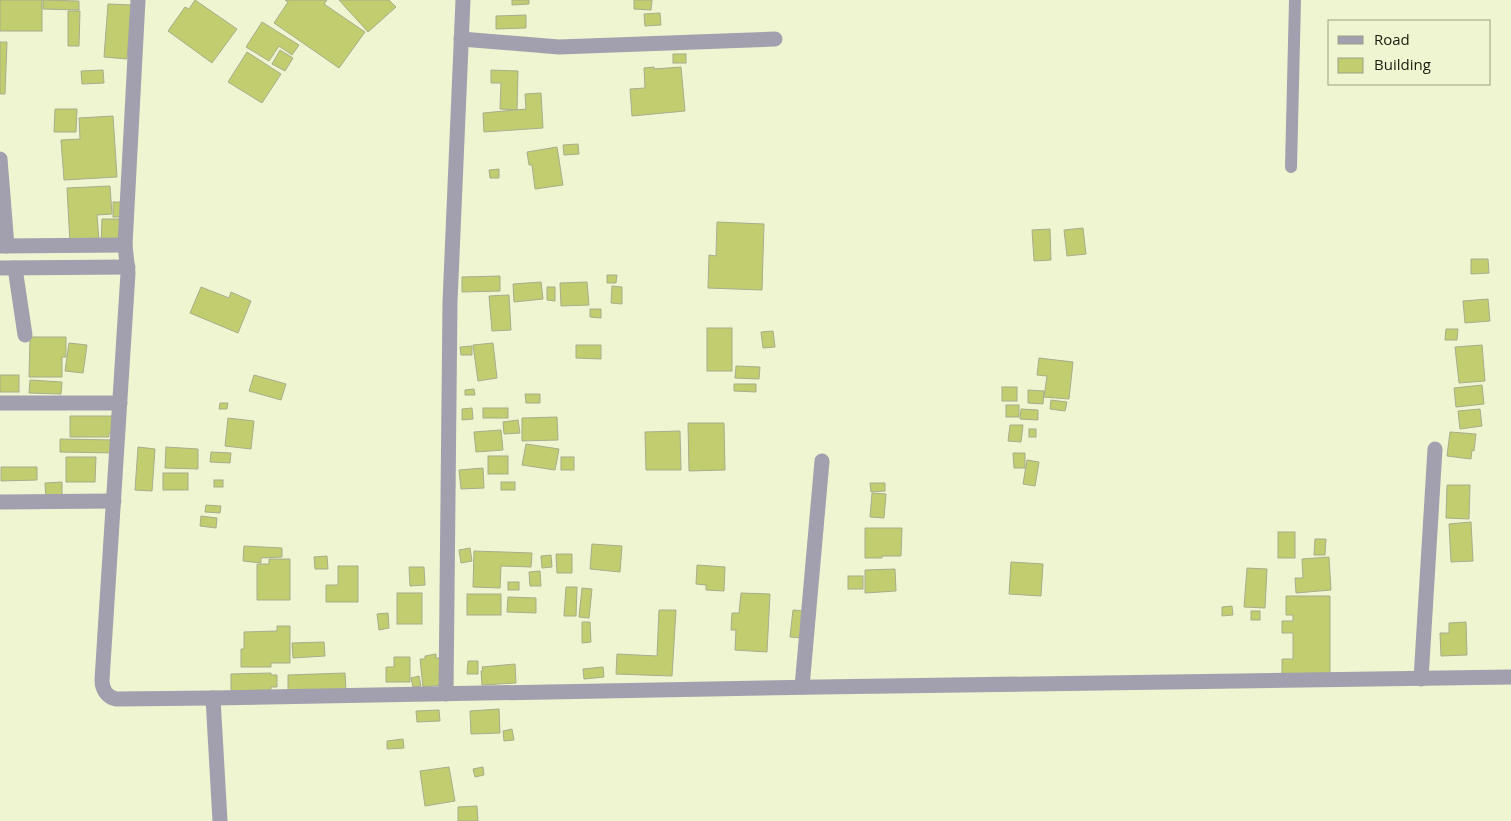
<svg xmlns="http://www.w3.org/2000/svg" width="1511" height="821" font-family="'Open Sans',sans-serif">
	<rect width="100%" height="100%" fill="#eff5d1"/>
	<!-- building -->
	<g fill="#c2cd6f" stroke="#a8ad8c">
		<rect x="0" y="0" width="42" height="31"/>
		<polygon points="43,0 79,1 79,10 43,9"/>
		<polygon points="195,0 237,29 212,63 168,31 185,7 189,9"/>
		<polygon points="285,0 327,0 324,4 365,32 339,68 274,23 288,2"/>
		<polygon points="339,0 389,0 396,7 368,32"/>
		<polygon points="512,0 529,0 529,4 512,5"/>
		<polygon points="634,0 652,0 651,10 634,9"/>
		<polygon points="108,4 131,5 127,59 104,57"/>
		<polygon points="68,11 80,11 79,46 68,46"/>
		<polygon points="660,13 661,25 645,26 644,14"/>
		<polygon points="526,15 526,28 496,29 496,16"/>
		<polygon points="262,22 299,45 292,55 279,46 269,61 246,47"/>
		<polygon points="0,42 7,42 5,94 0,94"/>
		<polygon points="280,50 293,58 285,71 272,64"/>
		<polygon points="247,52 281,74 262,103 228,82"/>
		<rect x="673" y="54" width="13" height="9"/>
		<polygon points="654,67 654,69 681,67 685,111 632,116 630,89 645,88 644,68"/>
		<polygon points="103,70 104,83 82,84 81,71"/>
		<polygon points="491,70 518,71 517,110 500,109 501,83 491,83"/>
		<polygon points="541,93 543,128 484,132 483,113 526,109 525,94"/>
		<polygon points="55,109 77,109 76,132 54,132"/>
		<polygon points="113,116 117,177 64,180 61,140 80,139 79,118"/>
		<polygon points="578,144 579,154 564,155 563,145"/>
		<polygon points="557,147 563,185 535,189 532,165 529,165 527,152"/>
		<polygon points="499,169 499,178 490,178 489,170"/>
		<polygon points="110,186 112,214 97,215 99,241 70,243 67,188"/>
		<rect x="113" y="202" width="12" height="15"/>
		<polygon points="102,219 120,219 120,245 101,245"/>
		<polygon points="717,222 764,224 762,290 708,288 709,255 716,256"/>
		<polygon points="1083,228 1086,254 1067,256 1064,230"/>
		<polygon points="1050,229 1051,260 1034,261 1032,230"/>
		<polygon points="1471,259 1488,259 1489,273 1471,274"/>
		<polygon points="607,275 617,275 616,283 607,283"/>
		<polygon points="500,276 500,291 462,292 462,277"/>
		<polygon points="541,282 543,299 514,302 513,284"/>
		<polygon points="587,282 589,305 561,306 560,283"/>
		<polygon points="612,286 622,287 622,304 611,303"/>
		<polygon points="201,287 229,298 231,292 251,301 238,333 190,313"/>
		<polygon points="547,287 555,287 555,301 547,300"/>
		<polygon points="509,295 511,330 492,331 489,296"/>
		<polygon points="1488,299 1490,321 1465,323 1463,301"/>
		<polygon points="590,309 601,309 601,318 590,317"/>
		<rect x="707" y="328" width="25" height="43"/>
		<polygon points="1446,329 1458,329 1457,340 1445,340"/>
		<polygon points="773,331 775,347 763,348 761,332"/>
		<polygon points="30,337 66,337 66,357 62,357 62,377 29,377"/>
		<polygon points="69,343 87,345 83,373 65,371"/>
		<polygon points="493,343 497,378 478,381 473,345"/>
		<polygon points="576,345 601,345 601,359 576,358"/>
		<polygon points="1482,345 1485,381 1459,383 1455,347"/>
		<polygon points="472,346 472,355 461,355 460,347"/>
		<polygon points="1039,358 1073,362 1069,399 1044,397 1047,376 1037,375"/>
		<polygon points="736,366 760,367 759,379 735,378"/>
		<rect x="0" y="375" width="19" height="17"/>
		<polygon points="254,375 286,384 281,400 249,391"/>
		<polygon points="30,380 62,382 61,394 29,393"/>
		<polygon points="734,384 756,384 756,392 734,391"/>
		<polygon points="1482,385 1484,404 1456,407 1454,388"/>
		<rect x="1002" y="387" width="15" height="14"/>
		<polygon points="474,389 475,395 465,395 465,390"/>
		<polygon points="1028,390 1044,391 1043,404 1028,403"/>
		<polygon points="525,394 540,394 540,403 526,403"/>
		<polygon points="1051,400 1067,402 1065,411 1050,409"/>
		<polygon points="220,403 228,403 227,409 219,409"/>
		<rect x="1006" y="405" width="13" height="12"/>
		<polygon points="472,408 473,419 462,420 462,409"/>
		<rect x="483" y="408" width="25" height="10"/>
		<polygon points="1021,409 1038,410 1038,420 1020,419"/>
		<polygon points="1480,409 1482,426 1460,429 1458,411"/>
		<polygon points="70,416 116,416 116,433 109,433 109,437 70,437"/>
		<polygon points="557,417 558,440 522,441 522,418"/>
		<polygon points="228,418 254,421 251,449 225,446"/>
		<polygon points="518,420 520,433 504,434 503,422"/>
		<polygon points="688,423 724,423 725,470 689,471"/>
		<polygon points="1010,425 1023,425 1021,442 1008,441"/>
		<rect x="1029" y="429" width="7" height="8"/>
		<polygon points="501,430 503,450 476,452 474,432"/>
		<polygon points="680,431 681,470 646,470 645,432"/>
		<polygon points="1450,432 1476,434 1474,451 1472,450 1471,459 1447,456"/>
		<polygon points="60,439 116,440 116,453 60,452"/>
		<polygon points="526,444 559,449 555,470 522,465"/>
		<polygon points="138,447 155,449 152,491 135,490"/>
		<polygon points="166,447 198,449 198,469 165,468"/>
		<polygon points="211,452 231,453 230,463 210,462"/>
		<polygon points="1013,453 1025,453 1025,468 1014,468"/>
		<rect x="488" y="456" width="20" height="18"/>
		<polygon points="66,457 96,457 95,482 66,482"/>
		<rect x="561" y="457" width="13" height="13"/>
		<polygon points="1027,460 1039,462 1035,486 1023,484"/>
		<polygon points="1,467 37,467 37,480 1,481"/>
		<polygon points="483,468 484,488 461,489 459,470"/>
		<rect x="163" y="473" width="25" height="17"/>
		<rect x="214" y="480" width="9" height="7"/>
		<polygon points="62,482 62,498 46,499 45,483"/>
		<rect x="501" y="482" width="14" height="8"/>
		<polygon points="870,483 885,483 885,491 871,492"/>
		<polygon points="1447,485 1470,485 1469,519 1446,518"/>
		<polygon points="872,493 886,494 884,518 870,517"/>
		<polygon points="206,505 221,506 220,513 205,512"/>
		<polygon points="201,516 217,518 216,528 200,526"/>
		<polygon points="1471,522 1473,561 1451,562 1449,524"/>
		<polygon points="865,528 902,528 901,556 882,556 882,558 865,558"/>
		<rect x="1278" y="532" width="17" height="26"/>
		<polygon points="1315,539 1326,539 1325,555 1314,555"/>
		<polygon points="592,544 622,546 620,572 590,569"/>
		<polygon points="244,546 282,548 282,557 261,558 261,563 243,561"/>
		<polygon points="470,548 472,561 461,563 459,550"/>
		<polygon points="474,551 532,553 531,567 501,566 500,588 473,587"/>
		<polygon points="556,554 572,554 572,573 557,573"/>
		<polygon points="551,555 552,567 542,568 541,556"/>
		<polygon points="327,556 328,569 315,569 314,557"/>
		<polygon points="1329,557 1331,590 1296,593 1295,578 1303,578 1302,559"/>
		<polygon points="269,559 290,559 290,600 257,600 257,564 269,564"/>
		<polygon points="1011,562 1043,564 1041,596 1009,594"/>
		<polygon points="697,565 725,567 724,591 706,590 706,585 696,584"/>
		<polygon points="338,566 358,566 358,602 326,602 326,585 338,585"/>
		<polygon points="409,567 424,567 425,585 410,586"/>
		<polygon points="1247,568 1267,569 1265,608 1244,607"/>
		<polygon points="895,569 896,591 865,593 865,570"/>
		<polygon points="540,571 541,586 530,586 529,572"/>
		<rect x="848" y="576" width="15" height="13"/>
		<rect x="508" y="582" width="11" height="8"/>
		<polygon points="566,587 577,587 576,616 564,616"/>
		<polygon points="582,588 592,589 589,618 579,617"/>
		<rect x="397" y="593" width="25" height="31"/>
		<polygon points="741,593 770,594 767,652 735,650 736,630 731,630 732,613 739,613"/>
		<rect x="467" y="594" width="34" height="21"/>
		<polygon points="1286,596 1330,596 1330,675 1282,675 1282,659 1293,659 1293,633 1282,633 1282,621 1293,621 1293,615 1286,615"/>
		<polygon points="508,597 536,598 536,613 507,612"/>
		<polygon points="1232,606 1233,615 1222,616 1222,607"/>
		<polygon points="659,610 676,610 672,676 616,674 617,654 657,656"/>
		<polygon points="793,610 806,611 802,638 790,637"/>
		<rect x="1251" y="611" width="9" height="9"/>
		<polygon points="388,613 389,628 379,630 377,614"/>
		<polygon points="582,622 590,622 591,642 582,643"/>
		<polygon points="1466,622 1467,655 1441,656 1440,633 1449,633 1449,623"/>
		<polygon points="277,626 290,626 290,663 271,663 271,667 241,667 241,649 244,649 244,632 277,631"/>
		<polygon points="324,642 325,656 293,658 292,643"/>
		<polygon points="436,654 436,658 440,658 443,685 423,687 420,659 425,659 425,656"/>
		<polygon points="394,657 410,657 410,682 386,682 386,667 394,667"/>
		<polygon points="468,661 478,661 478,674 467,674"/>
		<polygon points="515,664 516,683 482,685 481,671 483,671 482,667"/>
		<polygon points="603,667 604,677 584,679 583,669"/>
		<polygon points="271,673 271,675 277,675 277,687 271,687 271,690 231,691 231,674"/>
		<polygon points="345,673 346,690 288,692 288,675"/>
		<polygon points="419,676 421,686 413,687 411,678"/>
		<polygon points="499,709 500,733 471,734 470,711"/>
		<polygon points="439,710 440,721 417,722 416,711"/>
		<polygon points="512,729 514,740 504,741 503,731"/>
		<polygon points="403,739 404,748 387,749 387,741"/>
		<polygon points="449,767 455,801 425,806 420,771"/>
		<polygon points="483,767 484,775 475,777 473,769"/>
		<polygon points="477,806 478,821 458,821 458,807"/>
	</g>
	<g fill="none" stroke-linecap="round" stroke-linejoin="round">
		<!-- lane -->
		<polyline stroke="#a2a0ae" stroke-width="12" points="1291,167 1295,0"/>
		<!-- street -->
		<g stroke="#a2a0ae" stroke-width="15">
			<path d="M138,0L125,245L128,273L102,680C102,689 107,697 116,699L213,698L819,687L1511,677"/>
			<polyline points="461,39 559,47 775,39"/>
			<polyline points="0,159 7,246"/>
			<polyline points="0,246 125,245"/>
			<polyline points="0,268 128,267"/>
			<polyline points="15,268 25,335"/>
			<polyline points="0,403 120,403"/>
			<polyline points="0,502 114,501"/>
			<polyline points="1421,679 1435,449"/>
			<polyline points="802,687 822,461"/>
			<polyline points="446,694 450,302 463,0"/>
			<polyline points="213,698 220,821"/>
		</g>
	</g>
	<!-- legend -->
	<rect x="1328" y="20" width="162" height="65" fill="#eff5d1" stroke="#9a9f84"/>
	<rect x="1338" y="36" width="25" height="8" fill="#a2a0ae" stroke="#9a9f84"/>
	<text x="1374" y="45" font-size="15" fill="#1b1d10">Road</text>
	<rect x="1338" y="58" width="25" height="15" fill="#c2cd6f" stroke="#9a9f84"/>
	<text x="1374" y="70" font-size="15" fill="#1b1d10">Building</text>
</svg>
